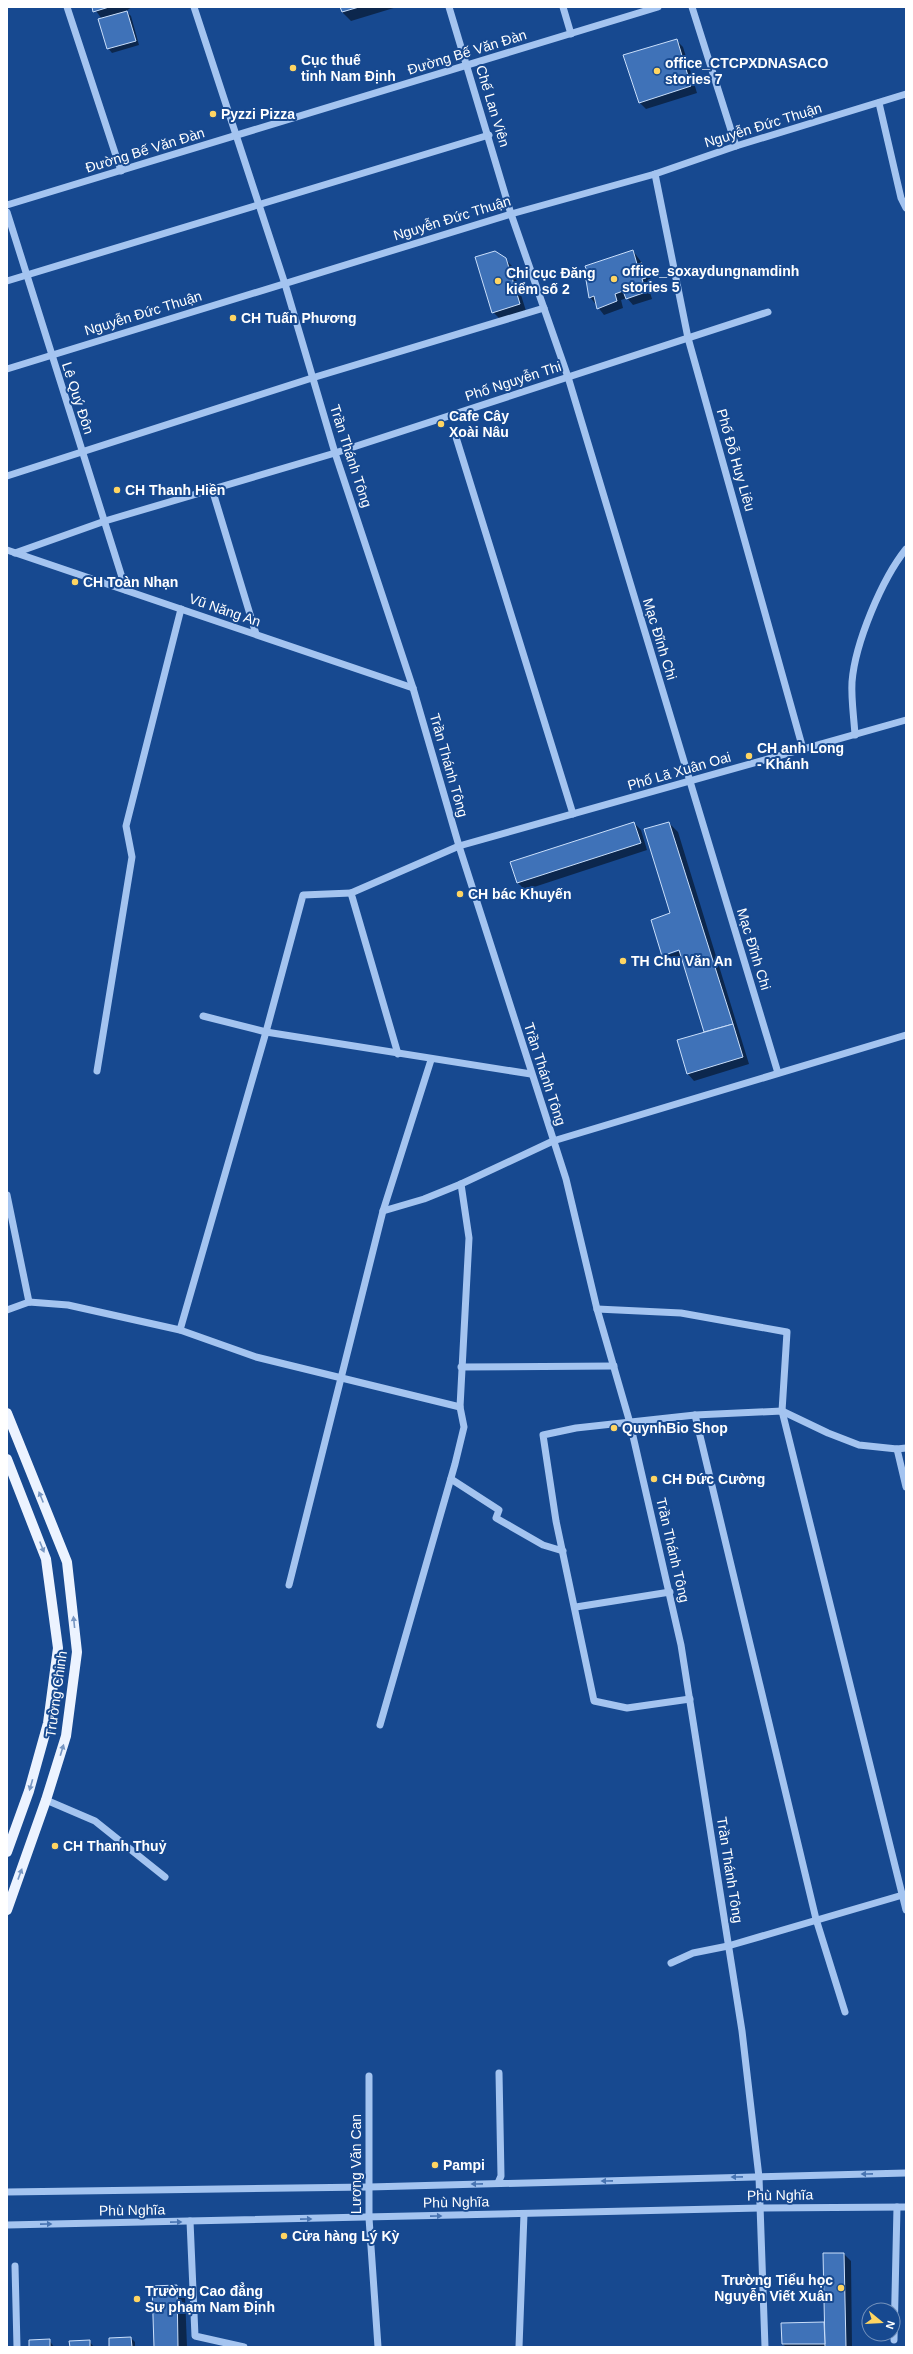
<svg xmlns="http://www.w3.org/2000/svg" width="913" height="2354" font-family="Helvetica,sans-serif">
	<rect width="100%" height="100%" fill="#174990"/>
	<!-- shadow -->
	<g fill="#0007" fill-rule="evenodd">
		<polygon points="93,7 132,7 126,11 131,16 139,45 112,53 108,48 102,19"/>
		<polygon points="341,7 397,7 351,21 342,12"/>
		<polygon points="676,40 683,47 697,93 646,109 639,102"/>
		<polygon points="633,251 648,271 652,284 648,286 652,299 633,305 627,298 621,300 623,308 604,315 590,297"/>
		<polygon points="505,259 512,266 526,311 500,319 493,312"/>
		<polygon points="634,823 641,830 647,850 525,890 518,883 512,863"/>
		<path d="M669,823L678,832L749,1064L694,1081L688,1074L678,1041L706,1033L683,961L672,964L663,955L672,914ZM683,948L684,950L667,955V953Z"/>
		<polygon points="844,2254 851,2261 852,2347 786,2347 783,2344 782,2324 825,2323"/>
		<polygon points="176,2286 185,2295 187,2347 155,2347"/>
		<polygon points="131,2338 135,2342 135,2347 110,2347"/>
		<polygon points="49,2340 54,2347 30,2347"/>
		<polygon points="89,2341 94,2347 71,2347"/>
	</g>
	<!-- building -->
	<g fill="#3f72b8" stroke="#cadffb">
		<polygon points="92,7 109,7 93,12"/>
		<polygon points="340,7 359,7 342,12"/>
		<polygon points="127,11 136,41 107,49 98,19"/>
		<polygon points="677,39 691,86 639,103 623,55"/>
		<polygon points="633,250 637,264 642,263 646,278 642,279 646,292 626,299 623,291 615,294 617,301 597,309 594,296 589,298 586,280 589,278 585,266"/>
		<polygon points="495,251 506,258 520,304 492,313 475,257"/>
		<polygon points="634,822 641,843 517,883 510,862"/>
		<polygon points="669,822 733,1024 704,1032 679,950 662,956 651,920 670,913 644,829"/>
		<polygon points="733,1024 743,1057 687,1074 677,1040"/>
		<polygon points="823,2253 844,2253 846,2347 825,2347"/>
		<polygon points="177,2285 178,2347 154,2347 152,2286"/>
		<polygon points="824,2322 825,2344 782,2344 781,2323"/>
		<polygon points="131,2337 132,2347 109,2347 109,2338"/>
		<polygon points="50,2339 50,2347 29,2347 29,2340"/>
		<polygon points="90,2340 90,2347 70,2347 69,2341"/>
	</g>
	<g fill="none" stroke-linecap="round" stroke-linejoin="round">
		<!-- minor -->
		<g stroke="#a4c4f0" stroke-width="7">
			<polyline points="67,7 121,171"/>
			<polyline points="194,7 285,284 335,453 413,688 459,846 566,1179 597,1309 630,1423 681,1645 742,2031 759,2177 765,2347"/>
			<polyline points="449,7 511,214 568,377 778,1073"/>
			<polyline points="563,7 571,34"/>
			<polyline points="692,7 736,146"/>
			<polyline points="879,103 901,198 906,208"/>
			<polyline points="655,174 688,338 803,749"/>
			<polyline points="7,205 658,7"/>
			<polyline points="7,212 126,590"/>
			<polyline points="7,281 489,135"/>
			<polyline points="7,369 511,214 655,174 736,146 906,94"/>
			<polyline points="455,434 573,814"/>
			<polyline points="7,476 312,378 544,308"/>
			<polyline points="212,489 256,634"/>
			<polyline points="7,550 413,688"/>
			<polyline points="15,553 105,521 335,453 768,312"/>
			<path d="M855,735C854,718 851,699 852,682C855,643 882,579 906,549"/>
			<polyline points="203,1016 266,1032 531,1074"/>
			<polyline points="398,1054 351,893 459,846 906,720"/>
			<polyline points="97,1071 132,857 126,826 181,609"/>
			<polyline points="7,1195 29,1302"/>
			<polyline points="383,1211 424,1199 461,1184 553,1141 906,1035"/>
			<polyline points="597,1309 681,1313 787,1332 782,1411 906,1910"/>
			<polyline points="7,1310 29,1302 68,1305 180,1330 256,1357 460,1407"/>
			<polyline points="180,1330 266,1032 303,895 351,893"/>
			<polyline points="461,1367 614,1366"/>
			<polyline points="695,1415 816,1919 845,2012"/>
			<polyline points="897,1449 906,1487"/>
			<polyline points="451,1479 499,1510 496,1518 543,1545 563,1551"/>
			<polyline points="289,1585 383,1211 431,1060"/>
			<polyline points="576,1607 670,1592"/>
			<polyline points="690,1699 627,1708 594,1701 556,1521 543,1435 576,1428 695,1415 782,1411 828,1433 859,1445 897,1449 906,1448"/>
			<polyline points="380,1725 455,1464 464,1427 460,1407 469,1238 461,1184"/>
			<polyline points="46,1800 95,1821 165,1877"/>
			<polyline points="671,1963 693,1953 728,1946 906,1894"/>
			<polyline points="369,2076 369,2218 378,2347"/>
			<polyline points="498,2183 501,2176 499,2073"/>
			<polyline points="7,2192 369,2187 906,2173"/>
			<polyline points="190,2221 195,2336 244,2347"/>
			<polyline points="7,2225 760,2208 906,2207"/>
			<polyline points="15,2266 17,2347"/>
			<polyline points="894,2340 897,2207"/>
			<polyline points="519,2347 524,2214"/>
		</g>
		<!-- major -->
		<g stroke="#ecf3ff" stroke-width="10">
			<polyline points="7,1413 67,1562 77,1652 66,1736 46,1800 7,1910"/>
			<polyline points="7,1459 46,1559 58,1648 48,1723 29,1791 7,1852"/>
		</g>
	</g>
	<!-- one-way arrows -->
	<defs><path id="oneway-solid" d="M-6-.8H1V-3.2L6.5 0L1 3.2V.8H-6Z"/></defs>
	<g fill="#7796c2">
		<use href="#oneway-solid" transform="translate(41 1497) rotate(-112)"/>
		<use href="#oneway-solid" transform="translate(42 1547) rotate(68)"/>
		<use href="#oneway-solid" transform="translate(74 1622) rotate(-96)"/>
		<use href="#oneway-solid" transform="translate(62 1750) rotate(-73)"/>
		<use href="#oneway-solid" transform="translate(31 1785) rotate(106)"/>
		<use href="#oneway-solid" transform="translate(20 1874) rotate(-70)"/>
	</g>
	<g fill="#4874b2">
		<use href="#oneway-solid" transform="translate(867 2174) rotate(179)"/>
		<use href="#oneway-solid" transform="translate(737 2177) rotate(179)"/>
		<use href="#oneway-solid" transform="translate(607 2181) rotate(179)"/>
		<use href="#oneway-solid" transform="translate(477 2184) rotate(179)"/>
		<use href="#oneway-solid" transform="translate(436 2216) rotate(-1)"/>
		<use href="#oneway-solid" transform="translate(306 2219) rotate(-1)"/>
		<use href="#oneway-solid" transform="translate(176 2222) rotate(-1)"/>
		<use href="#oneway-solid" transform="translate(46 2224) rotate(-1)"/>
	</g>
	<!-- markers -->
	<g fill="#ffd562" stroke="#174990" stroke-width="1.5">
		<circle cx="293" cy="68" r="4"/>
		<circle cx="657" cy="71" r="4"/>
		<circle cx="213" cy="114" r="4"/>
		<circle cx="614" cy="279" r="4"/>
		<circle cx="498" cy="281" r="4"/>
		<circle cx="233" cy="318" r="4"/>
		<circle cx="441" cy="424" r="4"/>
		<circle cx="117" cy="490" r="4"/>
		<circle cx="75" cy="582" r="4"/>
		<circle cx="749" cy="756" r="4"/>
		<circle cx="460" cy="894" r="4"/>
		<circle cx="623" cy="961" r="4"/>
		<circle cx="614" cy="1428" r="4"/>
		<circle cx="654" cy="1479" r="4"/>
		<circle cx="55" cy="1846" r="4"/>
		<circle cx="435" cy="2165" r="4"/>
		<circle cx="284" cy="2236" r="4"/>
		<circle cx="841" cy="2288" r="4"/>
		<circle cx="137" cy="2299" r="4"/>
	</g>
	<g text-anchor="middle" stroke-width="4" stroke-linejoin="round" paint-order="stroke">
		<!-- street labels -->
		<g font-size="14" fill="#fff" stroke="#174990">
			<text transform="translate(467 52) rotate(-17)" y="5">Đường Bế Văn Đàn</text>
			<text transform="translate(493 106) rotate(73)" y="5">Chế Lan Viên</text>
			<text transform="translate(763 125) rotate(-17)" y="5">Nguyễn Đức Thuận</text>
			<text transform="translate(145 150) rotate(-17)" y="5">Đường Bế Văn Đàn</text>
			<text transform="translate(452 218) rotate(-17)" y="5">Nguyễn Đức Thuận</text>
			<text transform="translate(143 313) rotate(-17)" y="5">Nguyễn Đức Thuận</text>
			<text transform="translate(513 381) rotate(-18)" y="5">Phố Nguyễn Thi</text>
			<text transform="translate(78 398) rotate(72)" y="5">Lê Quý Đôn</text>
			<text transform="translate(351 456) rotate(72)" y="5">Trần Thánh Tông</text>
			<text transform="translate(736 460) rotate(74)" y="5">Phố Đỗ Huy Liêu</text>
			<text transform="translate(225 610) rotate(19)" y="5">Vũ Năng An</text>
			<text transform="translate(660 639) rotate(73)" y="5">Mạc Đĩnh Chi</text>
			<text transform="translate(449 765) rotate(74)" y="5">Trần Thánh Tông</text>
			<text transform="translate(679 771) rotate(-16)" y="5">Phố Lã Xuân Oai</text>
			<text transform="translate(754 949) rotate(73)" y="5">Mạc Đĩnh Chi</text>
			<text transform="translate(545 1074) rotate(72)" y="5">Trần Thánh Tông</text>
			<text transform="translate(673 1550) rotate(77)" y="5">Trần Thánh Tông</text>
			<text transform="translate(56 1694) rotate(-82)" y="5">Trường Chinh</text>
			<text transform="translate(730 1870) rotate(81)" y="5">Trần Thánh Tông</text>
			<text transform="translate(356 2164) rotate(-90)" y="5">Lương Văn Can</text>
			<text transform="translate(780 2195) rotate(-1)" y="5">Phù Nghĩa</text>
			<text transform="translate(456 2202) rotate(-1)" y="5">Phù Nghĩa</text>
			<text transform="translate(132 2210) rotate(-1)" y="5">Phù Nghĩa</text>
		</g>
		<!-- poi labels -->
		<g font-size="14" font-weight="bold" fill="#fff" stroke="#174990" text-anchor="start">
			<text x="301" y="65">Cục thuế<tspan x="301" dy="16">tỉnh Nam Định</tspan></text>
			<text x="665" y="68">office_CTCPXDNASACO<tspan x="665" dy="16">stories 7</tspan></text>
			<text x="221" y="119">Pyzzi Pizza</text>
			<text x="622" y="276">office_soxaydungnamdinh<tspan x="622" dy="16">stories 5</tspan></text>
			<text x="506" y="278">Chi cục Đăng<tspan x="506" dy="16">kiểm số 2</tspan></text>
			<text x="241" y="323">CH Tuấn Phương</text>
			<text x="449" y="421">Cafe Cây<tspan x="449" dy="16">Xoài Nâu</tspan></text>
			<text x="125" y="495">CH Thanh Hiền</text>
			<text x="83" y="587">CH Toàn Nhạn</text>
			<text x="757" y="753">CH anh Long<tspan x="757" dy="16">- Khánh</tspan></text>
			<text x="468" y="899">CH bác Khuyến</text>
			<text x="631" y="966">TH Chu Văn An</text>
			<text x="622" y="1433">QuynhBio Shop</text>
			<text x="662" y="1484">CH Đức Cường</text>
			<text x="63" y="1851">CH Thanh Thuỷ</text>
			<text x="443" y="2170">Pampi</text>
			<text x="292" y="2241">Cửa hàng Lý Kỳ</text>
			<text x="833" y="2285" text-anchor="end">Trường Tiểu học<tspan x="833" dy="16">Nguyễn Viết Xuân</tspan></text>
			<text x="145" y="2296">Trường Cao đẳng<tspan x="145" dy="16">Sư phạm Nam Định</tspan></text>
		</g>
	</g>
	<!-- border -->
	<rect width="913" height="2354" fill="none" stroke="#ffffff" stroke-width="16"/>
	<!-- north arrow -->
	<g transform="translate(881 2322) rotate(108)"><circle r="19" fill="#174990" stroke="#7492bc"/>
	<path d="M0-3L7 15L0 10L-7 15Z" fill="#ffd562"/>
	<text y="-6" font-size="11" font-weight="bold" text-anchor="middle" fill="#ffffff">N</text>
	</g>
</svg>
